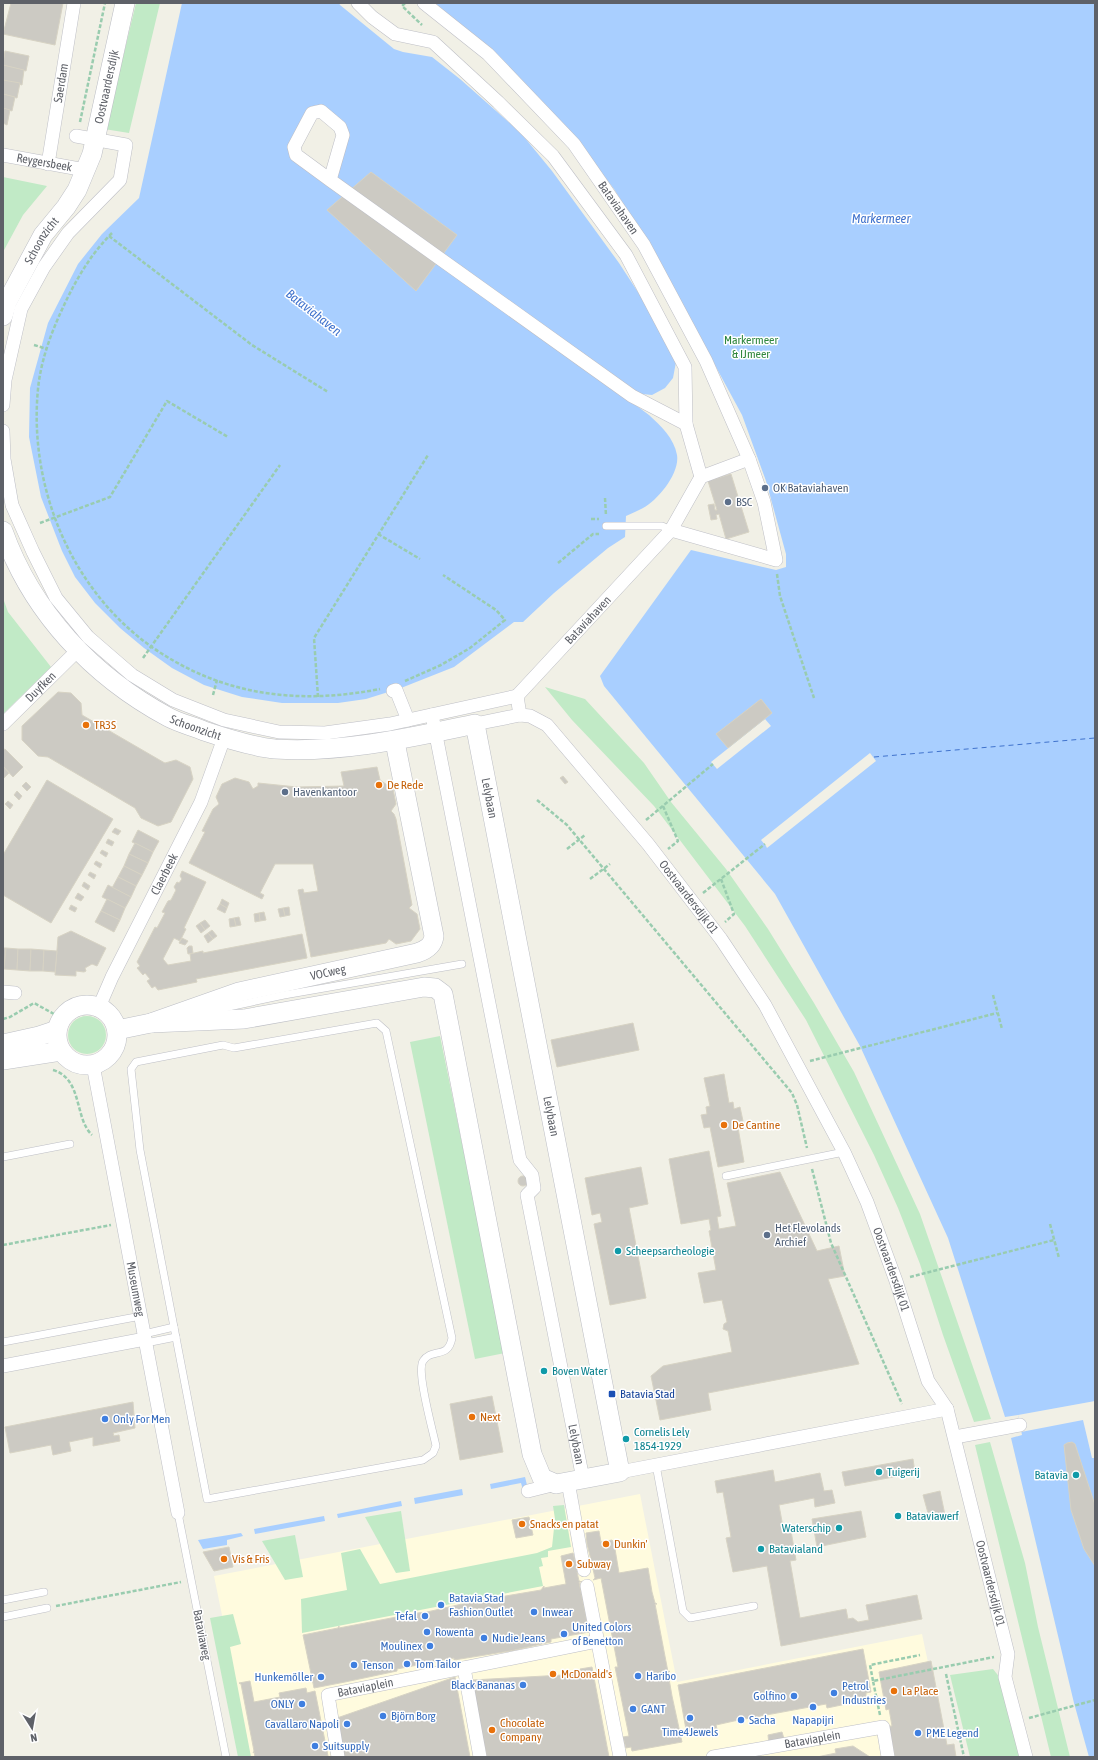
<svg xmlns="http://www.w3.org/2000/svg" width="1098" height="1760" font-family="'Asap Condensed',sans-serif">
	<rect width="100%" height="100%" fill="#f1f0e6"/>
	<!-- commercial -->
	<polygon fill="#fffbde" points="640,1494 677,1682 922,1634 948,1757 251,1757 214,1576"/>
	<!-- green -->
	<g fill="#c1eac6">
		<polygon points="136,3 160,3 129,133 104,129 115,91"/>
		<polygon points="3,177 47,186 23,215 3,252"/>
		<polygon points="3,598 8,612 51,667 3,714"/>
		<polygon points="545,687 585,699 644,763 671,802 726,869 768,929 814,1003 854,1072 920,1214 991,1419 974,1422 943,1335 920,1264 898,1208 874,1155 806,1020 745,926 654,806 572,720"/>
		<circle cx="87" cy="1035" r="19"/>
		<polygon points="440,1036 505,1353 475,1359 410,1042"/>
		<polygon points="990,1442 1025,1563 1038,1627 1070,1757 1051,1757 975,1445"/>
		<polygon points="564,1505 571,1547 548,1551 548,1557 541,1558 543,1566 539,1567 543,1586 302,1633 301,1599 347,1590 341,1553 360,1549 380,1584 537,1553 552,1547 555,1519 553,1506"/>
		<polygon points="401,1511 410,1571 396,1573 365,1517"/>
		<polygon points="295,1535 303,1577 285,1580 262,1541"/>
		<polygon points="233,1614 241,1644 230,1647 251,1757 238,1757 210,1618"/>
		<polygon points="993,1669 1001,1679 1020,1757 970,1757 950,1675"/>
	</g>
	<!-- water -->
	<g fill="#a9cfff">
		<path d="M182,3H339L340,5L394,49L403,52L432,57L460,79L520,132L552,171L619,263L662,329L676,362L673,378L665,388L652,395L633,393L337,181V172L347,132L322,107L316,105L311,108L289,146L649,415C661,426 674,438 677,455C680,473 658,500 643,508C638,511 632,513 626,516L625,537L608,548L554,593L523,622H514L454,667L401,688L366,699L338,703H282L242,697L204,685L172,668L144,648L120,628L95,603L75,577L62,551L41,497L29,437L30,388L48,323L78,264L102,234L139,198Z"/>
		<polygon points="435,3 1095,3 1095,1757 1089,1757 1074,1703 1011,1438 1022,1435 1018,1415 1005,1417 948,1238 860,1046 775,894 604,686 600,676 691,550 776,570 786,567 786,554 766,481 742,415 652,249 614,189 576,139 476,38"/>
		<polygon points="525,1477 528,1489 523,1490 521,1483 491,1489 490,1484"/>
		<polygon points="462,1489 463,1495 415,1504 414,1498"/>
		<polygon points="401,1501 402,1506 338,1518 337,1514"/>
		<polygon points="324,1516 325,1521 255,1534 254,1529"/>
		<polygon points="241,1533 243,1536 227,1540 227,1545 203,1549 198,1540"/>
	</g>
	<!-- pier -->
	<g fill="#f1f0e6">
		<polygon points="765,719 771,726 717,769 711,762"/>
		<polygon points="870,753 876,761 767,848 766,846 761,840"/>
		<polygon points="1095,1401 1095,1462 1094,1458 1092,1458 1083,1420 1021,1432 1018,1415"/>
	</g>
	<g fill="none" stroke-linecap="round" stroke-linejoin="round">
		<!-- ferry -->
		<polyline stroke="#4073cd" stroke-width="1" stroke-dasharray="5 4" stroke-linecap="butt" points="874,757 1095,738"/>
	</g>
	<!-- building -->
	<g fill="#cccac3" stroke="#d7d3c4">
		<polygon points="11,3 63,3 55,45 3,34"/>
		<polygon points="5,51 29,56 26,71 3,65"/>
		<polygon points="3,65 24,70 22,85 3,80"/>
		<polygon points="3,80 20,83 17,98 3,94"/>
		<polygon points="3,94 15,97 12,111 3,108"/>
		<polygon points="3,108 10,110 7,125 3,123"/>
		<polygon points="371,172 457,235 416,291 327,210"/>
		<polygon points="731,474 749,532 726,539 719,514 716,515 717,519 711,520 708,505 714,504 715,510 717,510 708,481"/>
		<polygon points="58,692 71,693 81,703 82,715 163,762 165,763 176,760 190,767 193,779 171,822 158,826 141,818 135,808 48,757 38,756 22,740 22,726"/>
		<polygon points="761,699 772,713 728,748 716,734"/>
		<polygon points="5,749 23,767 13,777 3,766 3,750"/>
		<polygon points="3,766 9,773 3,779"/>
		<polygon points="377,767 380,780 393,789 396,804 391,811 394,814 396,819 412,905 409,908 417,914 420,929 411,941 396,944 389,939 386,943 311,957 298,890 303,889 304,893 318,891 313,864 275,864 260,893 264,895 262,899 189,863 205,832 202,831 213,809 219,804 216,797 222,784 235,778 249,782 253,789 258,786 258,783 297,787 344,786 341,772"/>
		<polygon points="563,776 568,782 565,784 560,778"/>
		<polygon points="47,780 113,819 51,923 3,895 3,855"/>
		<polygon points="26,782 31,787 27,791 22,786"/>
		<polygon points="17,791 22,796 19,800 14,795"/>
		<polygon points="8,801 13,805 10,809 5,804"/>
		<polygon points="115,828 121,831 118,835 112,832"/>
		<polygon points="138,830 159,841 153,852 132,842"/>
		<polygon points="108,839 114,842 112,846 106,843"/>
		<polygon points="135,843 153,852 148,863 129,854"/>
		<polygon points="102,850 108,853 106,857 100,853"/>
		<polygon points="129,854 148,863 142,875 124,866"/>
		<polygon points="96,861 102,864 100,868 94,864"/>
		<polygon points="124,866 142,875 136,886 118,877"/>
		<polygon points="182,871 206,882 184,928 186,929 180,941 174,938 163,959 168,965 191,961 190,954 203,951 203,953 302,934 307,958 196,979 197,982 158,990 155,986 152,988 147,981 150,979 145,973 143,975 137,968 140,966 137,962 155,927 157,928 165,913 162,912 168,901 171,900 176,890 174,887 177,882 179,883 182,879 180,876"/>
		<polygon points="90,872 96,875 94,879 88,875"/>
		<polygon points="118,877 136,886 131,897 112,888"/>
		<polygon points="84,882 90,886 88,890 82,886"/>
		<polygon points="108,885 131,897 125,908 102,897"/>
		<polygon points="78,893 84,897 81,901 75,898"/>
		<polygon points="107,899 125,908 120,920 101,911"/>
		<polygon points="222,899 229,903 227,908 220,904"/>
		<polygon points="220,904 227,908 225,913 217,909"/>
		<polygon points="71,905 77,908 75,912 69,909"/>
		<polygon points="289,907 290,915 285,916 283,908"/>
		<polygon points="283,908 285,916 280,917 278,909"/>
		<polygon points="101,911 120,920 114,932 95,922"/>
		<polygon points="264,912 266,920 260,921 259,913"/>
		<polygon points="259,913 260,921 255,922 254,914"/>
		<polygon points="239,917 241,925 236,926 234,918"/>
		<polygon points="234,918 236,926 230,927 229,919"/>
		<polygon points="205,920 210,926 205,930 200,923"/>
		<polygon points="200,923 205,930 201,933 196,926"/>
		<polygon points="212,930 217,936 213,939 208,933"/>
		<polygon points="71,931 106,948 97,966 92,964 85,968 86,971 84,972 76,971 76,976 55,975 58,937"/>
		<polygon points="208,933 213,939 208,943 204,936"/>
		<polygon points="182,938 188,941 185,945 179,943"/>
		<polygon points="189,946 192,946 193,953 188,954 187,948"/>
		<polygon points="3,948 6,948 4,969 3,969"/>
		<polygon points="6,948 18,949 17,970 4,969"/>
		<polygon points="18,949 31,949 30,971 17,970"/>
		<polygon points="31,949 44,950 43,971 30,971"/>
		<polygon points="44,950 57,951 55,972 43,971"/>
		<polygon points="633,1023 639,1050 557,1067 551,1040"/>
		<polygon points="724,1074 729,1103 733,1102 734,1109 740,1107 743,1121 737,1122 744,1162 718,1167 710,1127 704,1128 701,1115 707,1114 706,1107 710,1106 704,1078"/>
		<polygon points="709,1151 721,1216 717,1217 719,1229 736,1226 727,1183 780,1172 817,1251 839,1246 845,1276 828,1279 859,1364 708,1393 711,1410 660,1420 651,1376 663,1366 732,1352 728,1331 723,1329 724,1324 727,1322 722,1300 704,1303 698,1273 716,1270 709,1231 711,1230 709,1219 681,1224 669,1159"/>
		<polygon points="641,1167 648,1204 629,1208 646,1298 610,1305 594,1224 602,1222 600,1213 592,1215 585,1178"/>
		<circle cx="523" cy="1181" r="5"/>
		<polygon points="492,1396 503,1452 460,1460 450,1404"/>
		<polygon points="133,1402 135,1428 113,1433 114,1436 119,1435 120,1441 93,1446 93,1437 69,1442 71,1451 53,1455 51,1445 10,1453 5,1427"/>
		<polygon points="1072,1442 1075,1444 1095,1505 1095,1566 1084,1549 1071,1510 1064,1445 1067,1443"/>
		<polygon points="913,1459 915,1473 845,1486 842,1472"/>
		<polygon points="773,1470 775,1482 820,1473 824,1491 832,1490 835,1503 815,1507 814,1498 779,1505 783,1527 790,1525 796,1560 790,1561 800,1618 846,1609 848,1619 853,1618 858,1622 869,1620 866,1605 917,1595 922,1619 781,1646 767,1566 733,1572 726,1538 731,1537 723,1492 717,1493 715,1481"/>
		<polygon points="940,1491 945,1515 937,1517 935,1512 928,1513 923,1495"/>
		<polygon points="861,1511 866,1537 817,1547 812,1519"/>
		<polygon points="529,1517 533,1535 516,1538 512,1520"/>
		<polygon points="599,1531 601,1542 612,1540 614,1543 619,1573 648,1568 652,1592 655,1603 657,1604 655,1604 668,1672 670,1671 668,1673 672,1696 682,1742 632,1751 631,1747 626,1748 623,1737 629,1736 615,1667 618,1667 601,1578 593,1580 595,1578 593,1569 590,1568 593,1568 587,1544 586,1533"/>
		<polygon points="229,1547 233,1567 214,1571 203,1552"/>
		<polygon points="573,1553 577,1568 577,1571 579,1570 577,1572 579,1581 582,1582 579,1582 589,1632 551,1639 551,1642 510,1651 454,1660 454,1658 397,1669 397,1671 345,1682 314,1688 303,1635 338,1628 339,1626 339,1628 407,1615 407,1613 408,1614 427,1612 475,1601 475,1600 476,1601 541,1590 544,1586 544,1588 566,1584 561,1556"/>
		<polygon points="863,1649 871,1692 866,1693 866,1697 856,1699 856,1702 827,1708 826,1704 734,1721 716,1725 717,1729 687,1735 678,1685"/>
		<polygon points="931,1661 947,1745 954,1744 956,1757 895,1757 889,1726 892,1726 889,1709 886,1710 879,1672"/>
		<polygon points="592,1667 609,1757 487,1757 484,1743 482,1743 472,1680 581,1674 580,1669"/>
		<polygon points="455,1677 470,1757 344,1757 337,1718"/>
		<polygon points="250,1681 254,1702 280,1697 279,1693 306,1688 307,1693 315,1691 328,1756 255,1757 254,1752 253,1753 254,1751 241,1684 239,1683"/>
		<polygon points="782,1732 785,1742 769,1745 768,1735"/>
		<polygon points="853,1746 870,1757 817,1757 836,1753 835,1749"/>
	</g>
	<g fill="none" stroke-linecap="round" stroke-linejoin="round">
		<!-- lane casing -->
		<g stroke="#bebfc6" stroke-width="8">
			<g id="lane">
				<polyline points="606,526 662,526 671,530"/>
				<polyline points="210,1011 284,995 462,964"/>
				<path d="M377,1023L386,1031L452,1338C448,1360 432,1347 423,1361C416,1371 433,1431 436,1446L433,1453L423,1460L207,1499L140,1150L131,1069L136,1062L223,1045L234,1048Z"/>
				<polyline points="3,1157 70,1144"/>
				<polyline points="726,1176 844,1152"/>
				<polyline points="144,1334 174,1327"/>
				<polyline points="3,1342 141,1316"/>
				<polyline points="146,1343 176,1337"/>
				<polyline points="656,1465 683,1611 690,1618 754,1606"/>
				<polyline points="178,1513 226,1757"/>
				<polyline points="3,1600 44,1592"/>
				<polyline points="3,1617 47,1608"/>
			</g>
		</g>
		<!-- street casing -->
		<g stroke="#bebfc6" stroke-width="14">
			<g id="street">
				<polyline points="358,3 372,17 395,34 433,42 498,102 553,156 626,255 685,367 686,424 701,477"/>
				<path id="s1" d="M424,3L488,54L574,144L644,245L706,361L749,459L701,477L671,530L517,696L520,715"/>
				<path id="s2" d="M3,155L85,170"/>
				<path id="s3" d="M48,164L74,3"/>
				<polyline points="330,180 343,135 340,127 321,111 312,113 294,147 296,155 330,180 632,396 686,424"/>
				<polyline points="3,405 5,380 21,309 44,267 68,233 120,180 126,145 76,136"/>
				<polyline points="3,431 4,459 12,505 33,552 56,598 88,637 132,675 173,700 224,720 279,732 325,733 390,724 517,696"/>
				<polyline points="671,530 776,560 764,502 749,459"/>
				<polyline points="393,691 396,690 408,720"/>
				<path id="s4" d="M432,715L520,1160L532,1175L534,1188L527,1195L583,1479"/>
				<path id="s5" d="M3,724L78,650"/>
				<path id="s6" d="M475,724L520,715L530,716L547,725L648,844L721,939L765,1005L844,1152L867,1202L896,1281L928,1381L947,1409L1008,1654L1005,1677L1026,1757"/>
				<polyline points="3,992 15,993"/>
				<path id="s7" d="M99,1007L112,977L201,802L224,738"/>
				<path id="s8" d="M93,1065L178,1513"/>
				<polyline points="3,1366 145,1339"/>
				<polyline points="955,1437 1020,1425"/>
				<polyline points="620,1472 947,1409"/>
				<polyline points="568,1482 584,1570"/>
				<polyline points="528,1491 556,1484"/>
				<polyline points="587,1586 620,1757"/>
				<polyline points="464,1668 480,1757"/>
				<path id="s9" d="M338,1757L328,1695L598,1641"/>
				<path id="s10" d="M713,1757L883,1727L888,1757"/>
			</g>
		</g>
		<!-- secondary casing -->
		<g stroke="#bcbec5" stroke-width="20">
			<g id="secondary">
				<path id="s11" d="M3,316L7,302L43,235L66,207L77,190L92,154L125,3"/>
				<path id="s12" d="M3,531C32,612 92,676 168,717C179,723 192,726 204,731C225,738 253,747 275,749C343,753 408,738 475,724L620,1472L556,1484L542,1478L532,1454L443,994L435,988L424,987L244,1019L151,1023"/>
				<circle cx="87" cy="1035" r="30"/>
				<path id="s13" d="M117,1030L151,1023L239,992L417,953C426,950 433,946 434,936L395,742"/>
				<polyline points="3,1044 39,1036 57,1030"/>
				<polyline points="3,1060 61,1051"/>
			</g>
		</g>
		<!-- path -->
		<g stroke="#99ccaf" stroke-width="2.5" stroke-dasharray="4 2" stroke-linecap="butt">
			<polyline points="405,3 402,6 422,25"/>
			<polyline points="80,122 105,3"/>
			<path d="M112,233C92,253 78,276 66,301C53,328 41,358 38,389C28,491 75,600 164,655C231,697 303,704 380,689"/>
			<polyline points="109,236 252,345 328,392"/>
			<polyline points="34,345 47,349"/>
			<polyline points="605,498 606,516"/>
			<polyline points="591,519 599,519"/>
			<polyline points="40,523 110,497 167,401 228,437"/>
			<polyline points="378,534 420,559"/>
			<polyline points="558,563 593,534 599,534"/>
			<polyline points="777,574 780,596 814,698"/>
			<polyline points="143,658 280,465"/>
			<polyline points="405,681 441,665 470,648 505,620 496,610 443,575"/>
			<polyline points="213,695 217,680"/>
			<polyline points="318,697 314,638 428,455"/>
			<polyline points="537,800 567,825 792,1093 797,1105 807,1148"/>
			<polyline points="663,806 678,841 668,849"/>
			<polyline points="646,820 713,764"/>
			<polyline points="567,849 585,835"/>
			<polyline points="590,879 610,864"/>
			<polyline points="721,879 734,914 725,922"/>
			<polyline points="703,893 765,844"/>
			<polyline points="993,995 1002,1029"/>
			<polyline points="3,1019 10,1017 34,1003 54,1014"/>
			<polyline points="810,1061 997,1013"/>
			<path d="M53,1070C83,1079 74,1118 92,1135"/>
			<polyline points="812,1169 831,1243 902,1404"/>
			<polyline points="1050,1224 1059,1258"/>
			<polyline points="3,1245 111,1225"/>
			<polyline points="910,1277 1054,1240"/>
			<polyline points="56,1606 181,1582"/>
			<polyline points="946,1674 964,1757"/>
			<polyline points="873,1681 870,1665 920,1655"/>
			<polyline points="880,1715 873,1681 994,1657"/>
			<polyline points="1029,1718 1095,1700"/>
		</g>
		<!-- lane -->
		<use href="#lane" stroke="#fff" stroke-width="7"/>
		<!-- street -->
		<use href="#street" stroke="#fff" stroke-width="13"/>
		<!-- secondary -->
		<use href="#secondary" stroke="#fff" stroke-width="19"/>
	</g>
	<!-- markers -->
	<g fill="#5c6f8a" stroke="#fff" stroke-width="1.5">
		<circle cx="765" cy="488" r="4"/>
		<circle cx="728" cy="502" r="4"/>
		<circle cx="285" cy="792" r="4"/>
		<circle cx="767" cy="1235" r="4"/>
	</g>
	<g fill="#e8710a" stroke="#fff" stroke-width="1.5">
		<circle cx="86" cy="725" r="4"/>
		<circle cx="379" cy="785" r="4"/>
		<circle cx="724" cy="1125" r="4"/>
		<circle cx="472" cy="1417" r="4"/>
		<circle cx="522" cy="1524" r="4"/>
		<circle cx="606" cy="1544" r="4"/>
		<circle cx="224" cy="1559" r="4"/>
		<circle cx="569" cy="1564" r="4"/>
		<circle cx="553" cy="1674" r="4"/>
		<circle cx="894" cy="1691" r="4"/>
		<circle cx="492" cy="1730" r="4"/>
	</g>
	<g fill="#0f9aa8" stroke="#fff" stroke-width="1.5">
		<circle cx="618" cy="1251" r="4"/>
		<circle cx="544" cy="1371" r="4"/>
		<circle cx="626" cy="1439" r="4"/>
		<circle cx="879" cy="1472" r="4"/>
		<circle cx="1076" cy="1475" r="4"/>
		<circle cx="898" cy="1516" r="4"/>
		<circle cx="839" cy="1528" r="4"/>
		<circle cx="761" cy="1549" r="4"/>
	</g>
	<rect fill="#1a4fb4" stroke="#fff" stroke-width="1.5" x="608" y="1390" width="8" height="8" rx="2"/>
	<g fill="#3f7fe0" stroke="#fff" stroke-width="1.5">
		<circle cx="105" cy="1419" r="4"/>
		<circle cx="441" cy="1605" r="4"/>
		<circle cx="534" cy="1612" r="4"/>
		<circle cx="425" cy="1616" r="4"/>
		<circle cx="427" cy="1632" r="4"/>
		<circle cx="564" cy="1634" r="4"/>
		<circle cx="484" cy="1638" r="4"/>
		<circle cx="430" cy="1646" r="4"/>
		<circle cx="407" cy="1664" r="4"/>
		<circle cx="354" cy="1665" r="4"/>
		<circle cx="638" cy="1676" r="4"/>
		<circle cx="321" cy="1677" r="4"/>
		<circle cx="523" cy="1685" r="4"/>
		<circle cx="834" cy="1693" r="4"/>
		<circle cx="794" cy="1696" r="4"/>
		<circle cx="302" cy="1704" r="4"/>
		<circle cx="813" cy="1707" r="4"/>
		<circle cx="633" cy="1709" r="4"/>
		<circle cx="383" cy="1716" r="4"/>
		<circle cx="690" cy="1718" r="4"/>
		<circle cx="741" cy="1720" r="4"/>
		<circle cx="347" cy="1724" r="4"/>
		<circle cx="918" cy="1733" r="4"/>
		<circle cx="315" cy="1746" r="4"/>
	</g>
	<g text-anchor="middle" stroke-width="3" stroke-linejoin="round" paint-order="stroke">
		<!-- street labels -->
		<g font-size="12" fill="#5e6168" stroke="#fff">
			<text dy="4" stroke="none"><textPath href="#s3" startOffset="82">Saerdam</textPath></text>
			<text dy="4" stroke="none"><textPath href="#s11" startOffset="255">Oostvaardersdijk</textPath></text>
			<text dy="4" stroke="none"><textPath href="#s2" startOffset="42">Reygersbeek</textPath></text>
			<text dy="4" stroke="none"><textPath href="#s1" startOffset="284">Bataviahaven</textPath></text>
			<text dy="4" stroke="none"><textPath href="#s11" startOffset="85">Schoonzicht</textPath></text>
			<text transform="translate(588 620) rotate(-47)" y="4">Bataviahaven</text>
			<text dy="4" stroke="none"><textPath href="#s5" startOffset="53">Duyfken</textPath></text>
			<text dy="4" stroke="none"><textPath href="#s12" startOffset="284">Schoonzicht</textPath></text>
			<text dy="4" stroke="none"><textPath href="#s12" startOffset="644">Lelybaan</textPath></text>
			<text dy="4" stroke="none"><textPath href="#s7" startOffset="148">Claerbeek</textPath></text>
			<text dy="4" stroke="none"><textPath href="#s6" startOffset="298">Oostvaardersdijk 01</textPath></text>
			<text dy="4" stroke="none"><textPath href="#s13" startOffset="219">VOCweg</textPath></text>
			<text dy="4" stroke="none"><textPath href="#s12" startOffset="968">Lelybaan</textPath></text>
			<text dy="4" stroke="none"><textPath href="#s6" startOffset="724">Oostvaardersdijk 01</textPath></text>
			<text dy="4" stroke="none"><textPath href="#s8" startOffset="228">Museumweg</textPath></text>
			<text dy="4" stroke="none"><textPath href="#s4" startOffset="750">Lelybaan</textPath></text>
			<text dy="4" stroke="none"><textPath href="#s6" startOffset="1055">Oostvaardersdijk 01</textPath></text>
			<text transform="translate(202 1635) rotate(79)" y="4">Bataviaweg</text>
			<text dy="4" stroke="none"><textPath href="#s9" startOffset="101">Bataviaplein</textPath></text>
			<text dy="4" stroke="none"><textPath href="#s10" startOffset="101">Bataviaplein</textPath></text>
		</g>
		<!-- park labels -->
		<g font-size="12" fill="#2f863d" stroke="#fff">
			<text x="751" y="344">Markermeer<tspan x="751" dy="14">&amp; IJmeer</tspan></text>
		</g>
		<!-- service labels -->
		<g font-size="12" fill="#4e5e75" stroke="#fff" text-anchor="start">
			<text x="773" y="492">OK Bataviahaven</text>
			<text x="736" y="506">BSC</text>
			<text x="293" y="796">Havenkantoor</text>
			<text x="775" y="1232">Het Flevolands<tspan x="775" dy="14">Archief</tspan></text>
		</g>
		<!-- food labels -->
		<g font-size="12" fill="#c56008" stroke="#fff" text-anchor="start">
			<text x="94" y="729">TR3S</text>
			<text x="387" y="789">De Rede</text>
			<text x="732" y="1129">De Cantine</text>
			<text x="480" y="1421">Next</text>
			<text x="530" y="1528">Snacks en patat</text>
			<text x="614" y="1548">Dunkin'</text>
			<text x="232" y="1563">Vis &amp; Fris</text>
			<text x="577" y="1568">Subway</text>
			<text x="561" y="1678">McDonald's</text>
			<text x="902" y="1695">La Place</text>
			<text x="500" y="1727">Chocolate<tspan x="500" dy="14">Company</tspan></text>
		</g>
		<!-- culture labels -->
		<g font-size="12" fill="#0d838f" stroke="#fff" text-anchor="start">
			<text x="626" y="1255">Scheepsarcheologie</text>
			<text x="552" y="1375">Boven Water</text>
			<text x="634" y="1436">Cornelis Lely<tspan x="634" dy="14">1854-1929</tspan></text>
			<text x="887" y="1476">Tuigerij</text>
			<text x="1068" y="1479" text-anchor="end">Batavia</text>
			<text x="906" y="1520">Bataviawerf</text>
			<text x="831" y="1532" text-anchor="end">Waterschip</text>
			<text x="769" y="1553">Batavialand</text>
		</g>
		<!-- transit labels -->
		<g font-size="12" fill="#164399" stroke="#fff" text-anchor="start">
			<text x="620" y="1398">Batavia Stad</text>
		</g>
		<!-- shop labels -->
		<g font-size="12" fill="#366cbe" stroke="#fff" text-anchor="start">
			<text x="113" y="1423">Only For Men</text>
			<text x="449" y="1602">Batavia Stad<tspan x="449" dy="14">Fashion Outlet</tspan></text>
			<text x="542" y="1616">Inwear</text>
			<text x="417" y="1620" text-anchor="end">Tefal</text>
			<text x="572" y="1631">United Colors<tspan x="572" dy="14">of Benetton</tspan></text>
			<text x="435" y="1636">Rowenta</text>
			<text x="492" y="1642">Nudie Jeans</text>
			<text x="422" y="1650" text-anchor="end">Moulinex</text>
			<text x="415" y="1668">Tom Tailor</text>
			<text x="362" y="1669">Tenson</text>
			<text x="646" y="1680">Haribo</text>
			<text x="313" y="1681" text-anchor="end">Hunkemöller</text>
			<text x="515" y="1689" text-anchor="end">Black Bananas</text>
			<text x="842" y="1690">Petrol<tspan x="842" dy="14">Industries</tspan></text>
			<text x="786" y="1700" text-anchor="end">Golfino</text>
			<text x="294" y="1708" text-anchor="end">ONLY</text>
			<text x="641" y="1713">GANT</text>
			<text x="391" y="1720">Björn Borg</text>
			<text x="749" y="1724">Sacha</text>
			<text x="813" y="1724" text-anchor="middle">Napapijri</text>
			<text x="339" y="1728" text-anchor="end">Cavallaro Napoli</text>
			<text x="690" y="1736" text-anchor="middle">Time4Jewels</text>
			<text x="926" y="1737">PME Legend</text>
			<text x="323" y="1750">Suitsupply</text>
		</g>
		<!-- water labels -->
		<g font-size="13" font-style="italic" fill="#4073cd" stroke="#fff">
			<text x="881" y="223">Markermeer</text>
			<text transform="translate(314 312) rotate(38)" y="5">Bataviahaven</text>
		</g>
	</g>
	<!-- border -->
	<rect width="1098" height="1760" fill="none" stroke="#5e6168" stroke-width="8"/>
	<!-- north arrow -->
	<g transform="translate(32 1728) rotate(169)" stroke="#ffffff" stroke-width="3" paint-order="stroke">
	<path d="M0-3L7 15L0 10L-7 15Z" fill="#5e6168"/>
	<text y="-6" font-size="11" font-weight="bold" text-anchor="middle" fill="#5e6168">N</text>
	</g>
</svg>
